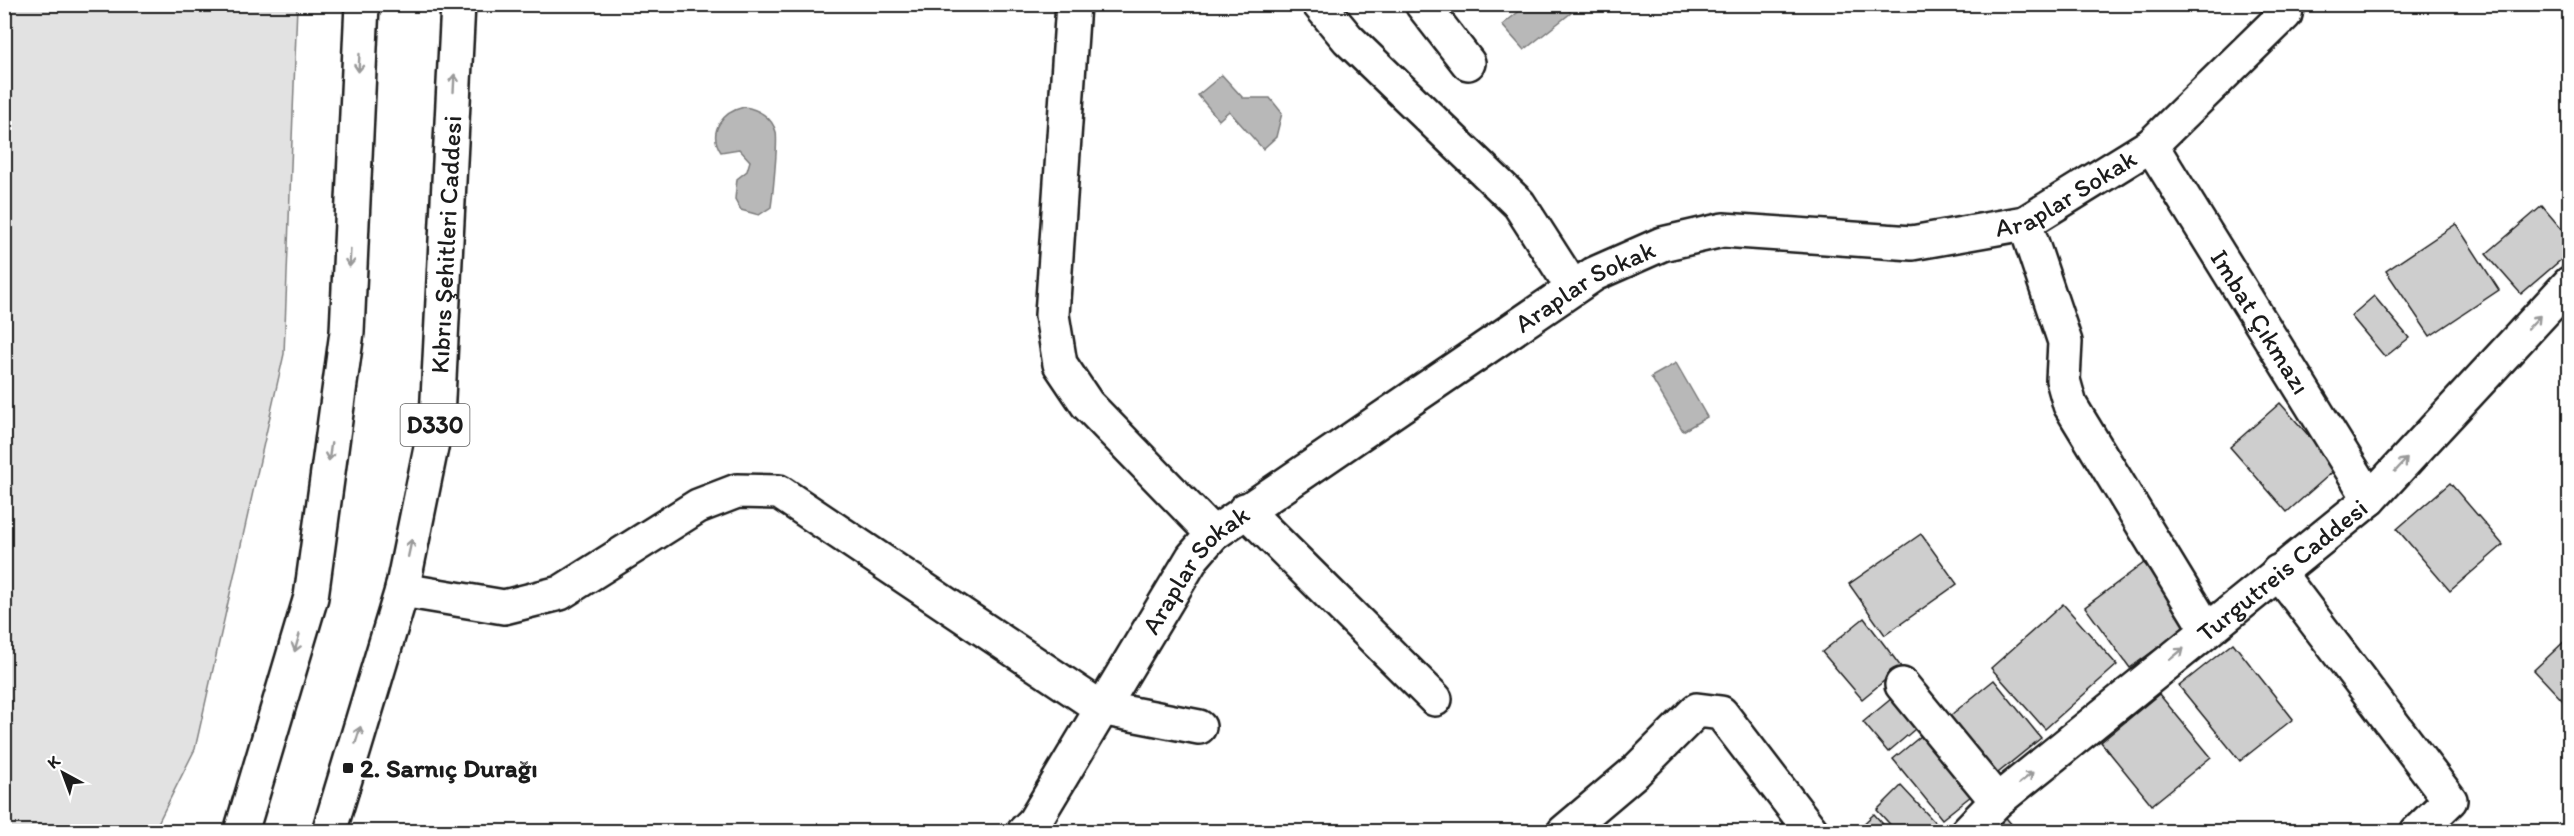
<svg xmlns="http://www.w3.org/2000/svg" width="2574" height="836" font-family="Itim,sans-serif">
	<rect width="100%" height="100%" fill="#fff"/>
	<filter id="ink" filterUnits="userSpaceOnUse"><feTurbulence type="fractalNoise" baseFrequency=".0167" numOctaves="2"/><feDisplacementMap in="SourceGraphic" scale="12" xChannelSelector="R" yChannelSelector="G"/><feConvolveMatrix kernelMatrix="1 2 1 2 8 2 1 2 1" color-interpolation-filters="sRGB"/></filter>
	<g filter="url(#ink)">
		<!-- green -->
		<polygon fill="#e2e2e2" stroke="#7f7f7f" stroke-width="1.5" points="5,4 297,5 284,354 195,749 154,831 5,831"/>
		<!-- water -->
		<g fill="#b8b8b8" stroke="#7a7a7a" stroke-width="1.5">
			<polygon points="1527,5 1564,5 1571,13 1524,50 1502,25"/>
			<polygon points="1222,75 1243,98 1270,98 1282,113 1276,137 1263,149 1229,111 1219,120 1198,95"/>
			<path d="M744,107C758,109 772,117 776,132C778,143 773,193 771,207L759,215L741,210L735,199L737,179L747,171L750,161L739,149L721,152C707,131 723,112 744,107Z"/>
			<polygon points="1676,363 1707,417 1683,431 1651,377"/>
		</g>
		<!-- building -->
		<g fill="#cecece" stroke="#1c1c1c" stroke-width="1.5">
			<polygon points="2542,206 2570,239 2570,252 2521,294 2486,254"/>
			<polygon points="2456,224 2499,290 2430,336 2386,271"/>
			<polygon points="2374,296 2409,338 2385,357 2351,316"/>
			<polygon points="2280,403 2337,468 2287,512 2230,447"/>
			<polygon points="2450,483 2503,545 2450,591 2397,529"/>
			<polygon points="1921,534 1957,584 1885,635 1849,584"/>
			<polygon points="2144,563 2190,624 2130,668 2085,607"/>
			<polygon points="2063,604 2117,665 2045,729 1991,668"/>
			<polygon points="1864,618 1901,667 1862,699 1822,652"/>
			<polygon points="2570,636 2570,696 2564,702 2534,670"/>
			<polygon points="2233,643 2293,719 2240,761 2179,686"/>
			<polygon points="1994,680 2041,738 1988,781 1941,723"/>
			<polygon points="1897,694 1921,724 1888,752 1863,722"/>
			<polygon points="2159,694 2211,757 2152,805 2101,742"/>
			<polygon points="1927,731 1976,792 1942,819 1893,759"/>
			<polygon points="1901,786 1943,831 1942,832 1897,832 1877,810"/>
			<polygon points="2002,813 2018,832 1979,832"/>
			<polygon points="1874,814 1890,832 1855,832"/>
		</g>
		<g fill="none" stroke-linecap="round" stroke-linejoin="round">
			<!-- street casing -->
			<g stroke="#1c1c1c" stroke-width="38">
				<g id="street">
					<polyline points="1073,4 1052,315 1060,364 1087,404 1213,534"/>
					<polyline points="1319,4 1348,39 1519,204 1573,288"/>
					<polyline points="1422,4 1468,63"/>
					<path id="s1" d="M2151,145L2370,499"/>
					<polyline points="2025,223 2065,342 2063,380 2070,405 2207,630"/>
					<polyline points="1245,510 1435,699"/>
					<polyline points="2278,572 2450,800 2417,832"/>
					<polyline points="402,590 504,607 560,593 698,506 737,491 779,492 1101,708 1199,727"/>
					<polyline points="1902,685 1997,801"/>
					<path id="s2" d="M1024,832L1034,822L1193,557L1213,534L1594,274L1662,244L1723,230L1912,243L2025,223L2151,145L2285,14L2287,4"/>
					<polyline points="1564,832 1635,772 1697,710 1721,713 1812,832"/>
				</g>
			</g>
			<!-- secondary casing -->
			<g stroke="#1c1c1c" stroke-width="38">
				<g id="secondary">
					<path id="s3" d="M1967,832L1997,801L2370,499L2570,283"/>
				</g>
			</g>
			<!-- highway casing -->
			<g stroke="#1c1c1c" stroke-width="38">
				<g id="highway">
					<polyline points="241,832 311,597 347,332 362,4"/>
					<path id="s4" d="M329,832L402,590L437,418L458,4"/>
				</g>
			</g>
			<!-- street -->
			<use href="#street" stroke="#fff" stroke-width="33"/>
			<!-- secondary -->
			<use href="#secondary" stroke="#fff" stroke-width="33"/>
			<!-- highway -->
			<use href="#highway" stroke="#fff" stroke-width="33"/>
		</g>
		<!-- one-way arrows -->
		<defs><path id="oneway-shaft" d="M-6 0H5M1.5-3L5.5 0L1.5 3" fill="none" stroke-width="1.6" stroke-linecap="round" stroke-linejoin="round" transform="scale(1.5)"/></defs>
		<g stroke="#999">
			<use href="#oneway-shaft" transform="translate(359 63) rotate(93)"/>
			<use href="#oneway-shaft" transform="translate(454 83) rotate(-87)"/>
			<use href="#oneway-shaft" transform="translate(350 258) rotate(93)"/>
			<use href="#oneway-shaft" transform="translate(2534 322) rotate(-47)"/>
			<use href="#oneway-shaft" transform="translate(330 452) rotate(98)"/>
			<use href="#oneway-shaft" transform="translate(2401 465) rotate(-47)"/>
			<use href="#oneway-shaft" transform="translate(410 548) rotate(-78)"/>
			<use href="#oneway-shaft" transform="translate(297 643) rotate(106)"/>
			<use href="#oneway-shaft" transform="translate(2177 654) rotate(-39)"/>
			<use href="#oneway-shaft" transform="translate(358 735) rotate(-73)"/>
			<use href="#oneway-shaft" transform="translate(2026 778) rotate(-39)"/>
		</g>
	</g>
	<!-- markers -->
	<rect fill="#1c1c1c" stroke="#fff" stroke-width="2" x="342" y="762" width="12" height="12" rx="3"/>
	<g text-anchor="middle" stroke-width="4.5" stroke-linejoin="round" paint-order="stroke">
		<!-- shield labels -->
		<rect fill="#fff" stroke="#606060" stroke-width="1.5" x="400.5" y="404" width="69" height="42" rx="4.5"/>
		<g font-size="24" font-weight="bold" fill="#1c1c1c">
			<text x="435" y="433">D330</text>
		</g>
		<!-- street labels -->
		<g font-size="26" fill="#1c1c1c" stroke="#fff">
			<text dy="9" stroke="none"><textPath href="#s2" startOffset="1305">Araplar Sokak</textPath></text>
			<text dy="9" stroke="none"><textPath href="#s4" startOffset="602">Kıbrıs Şehitleri Caddesi</textPath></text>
			<text dy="9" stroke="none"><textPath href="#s2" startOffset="801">Araplar Sokak</textPath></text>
			<text dy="9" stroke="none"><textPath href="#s1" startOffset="208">Imbat Çıkmazı</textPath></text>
			<text dy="9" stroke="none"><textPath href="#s3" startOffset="410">Turgutreis Caddesi</textPath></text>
			<text dy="9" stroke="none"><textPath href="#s2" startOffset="315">Araplar Sokak</textPath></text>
		</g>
		<!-- poi labels -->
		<g font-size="26" font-weight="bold" fill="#1c1c1c" stroke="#fff" text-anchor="start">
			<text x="360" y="777">2. Sarnıç Durağı</text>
		</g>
	</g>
	<!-- margin -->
	<rect width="2574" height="836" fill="none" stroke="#fff" stroke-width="24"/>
	<rect x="12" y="12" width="2550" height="812" fill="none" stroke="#1c1c1c" stroke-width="2" filter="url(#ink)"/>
	<!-- north arrow -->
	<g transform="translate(63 773) rotate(319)" stroke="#ffffff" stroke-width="4.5" paint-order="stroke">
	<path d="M0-4.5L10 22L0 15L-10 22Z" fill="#1c1c1c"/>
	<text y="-9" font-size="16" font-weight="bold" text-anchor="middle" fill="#1c1c1c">K</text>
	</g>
</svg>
